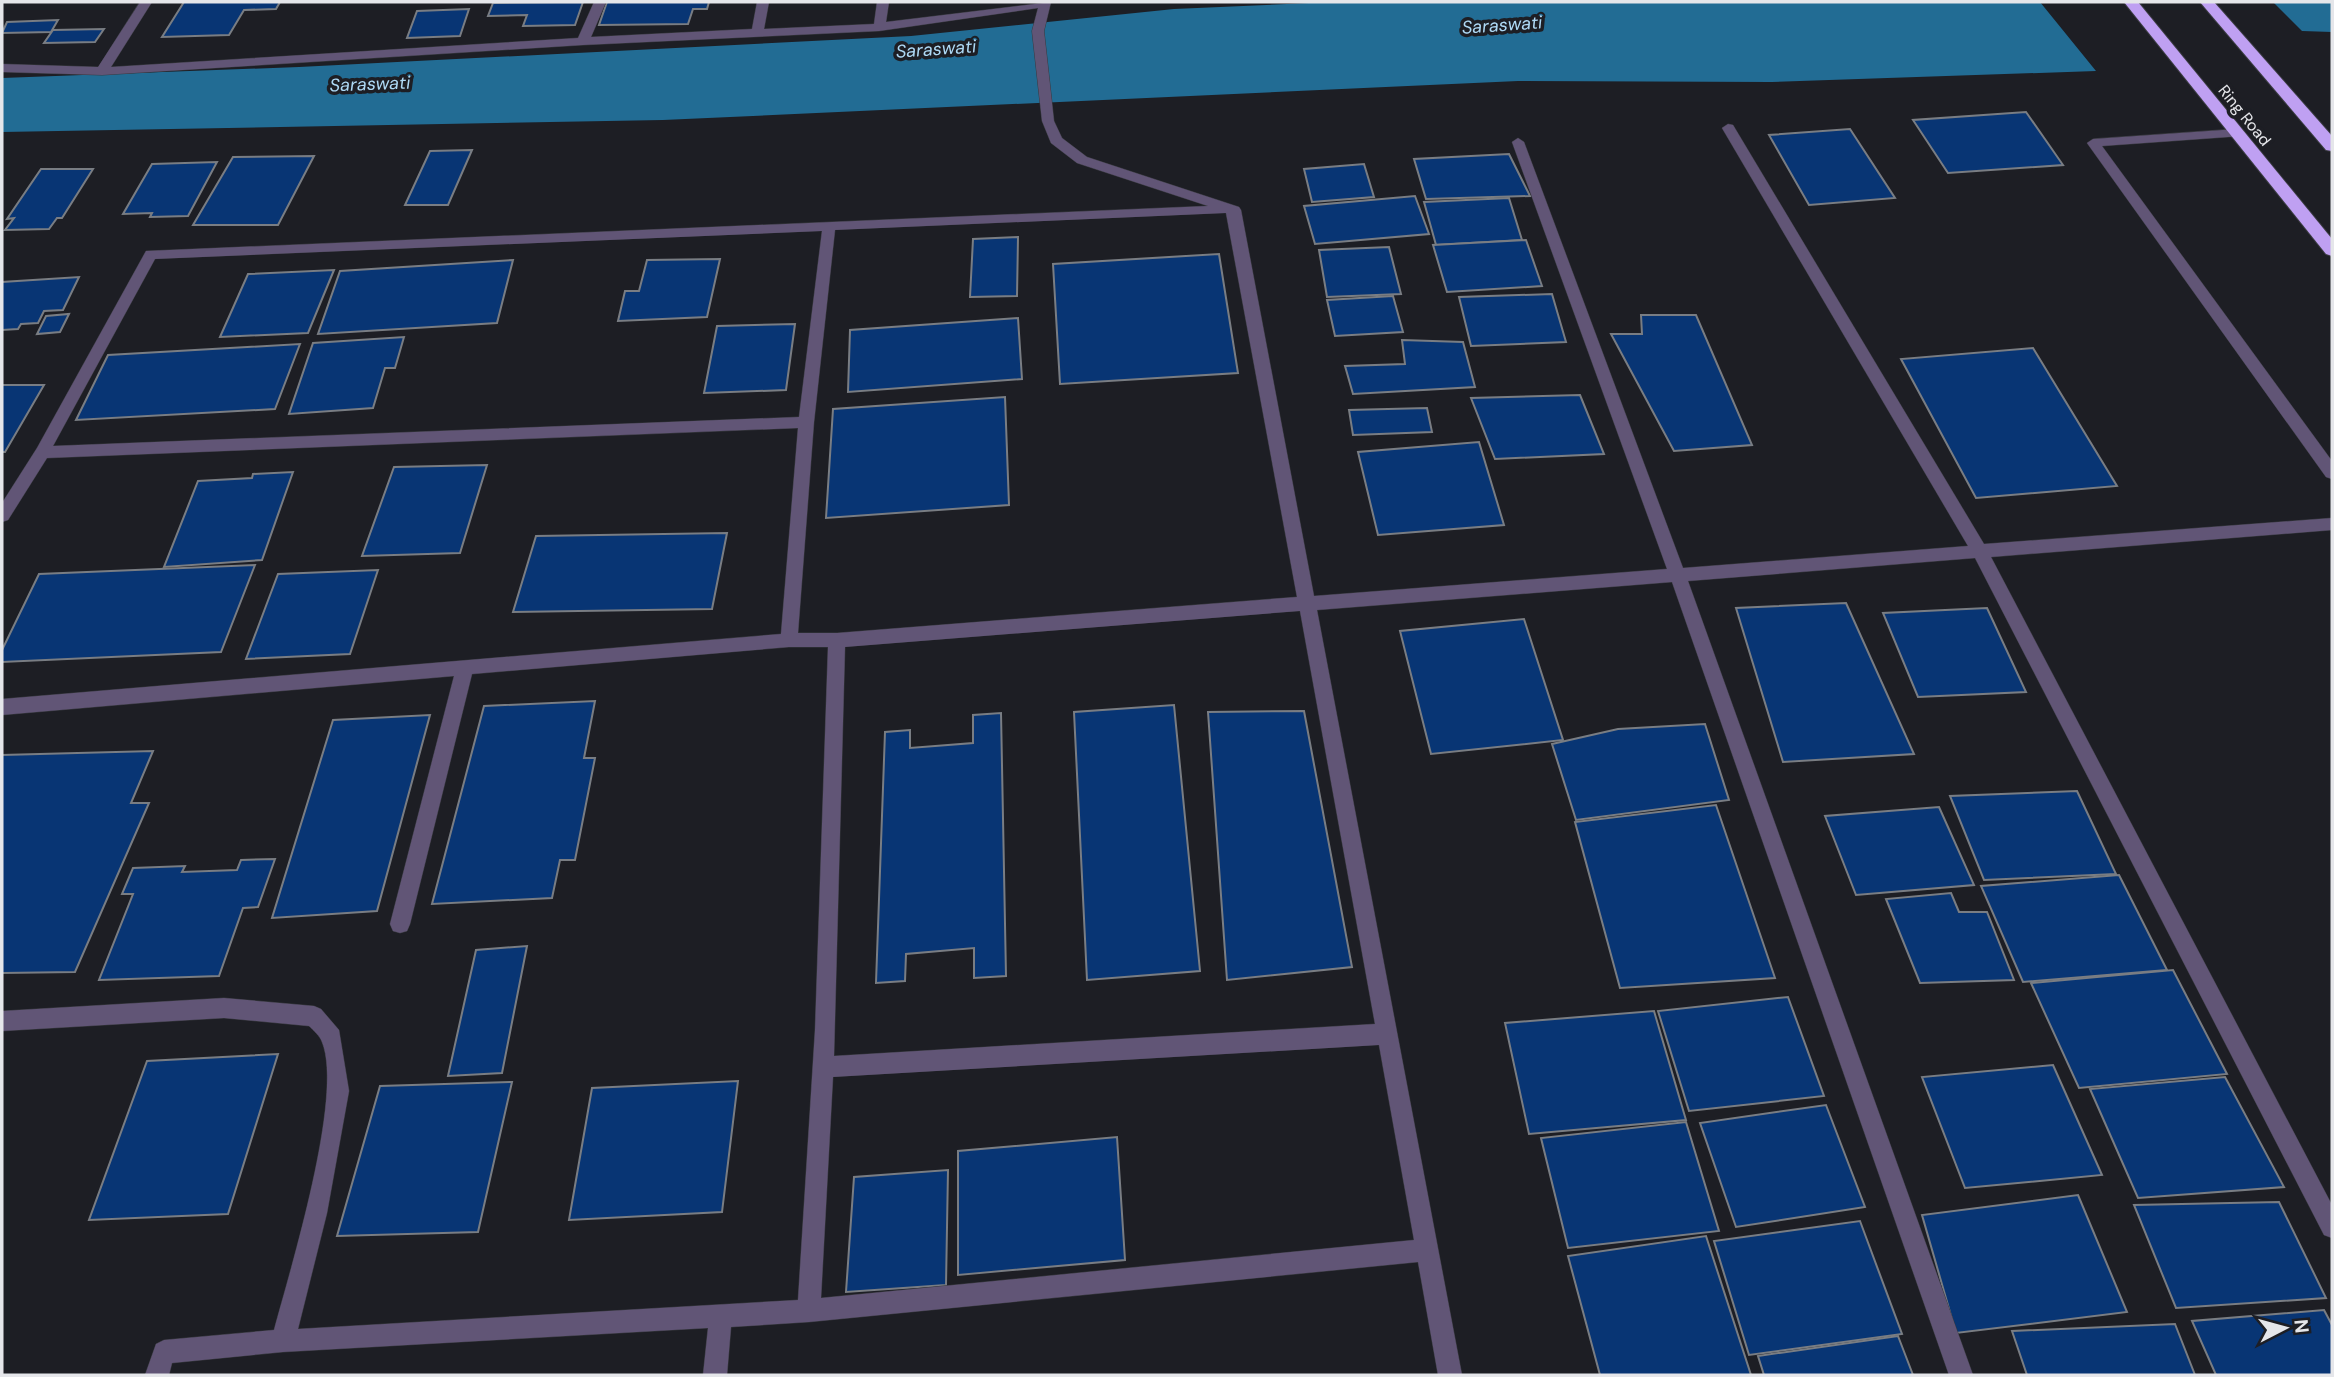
<svg xmlns="http://www.w3.org/2000/svg" width="2334" height="1377" font-family="'DM Sans',sans-serif">
	<rect width="100%" height="100%" fill="#1d1e24"/>
	<!-- water -->
	<g fill="#226c94">
		<polygon points="1331,2 2040,2 2096,71 1772,82 1518,81 663,120 2,132 2,78 299,67 911,36 1174,9"/>
		<polygon points="2273,2 2332,2 2332,32 2302,31"/>
	</g>
	<!-- building -->
	<g fill="#083574" stroke="#797d83" stroke-width="2">
		<polygon points="184,2 280,2 276,9 244,10 229,35 162,37"/>
		<polygon points="583,2 575,25 523,26 527,15 488,16 493,3"/>
		<polygon points="607,2 709,2 707,9 693,9 688,24 599,25"/>
		<polygon points="469,9 460,36 407,38 417,11"/>
		<polygon points="58,20 51,32 2,33 7,22"/>
		<polygon points="104,29 95,42 44,43 53,30"/>
		<polygon points="2026,112 2063,165 1948,173 1913,120"/>
		<polygon points="1850,129 1895,198 1809,205 1769,135"/>
		<polygon points="472,150 448,205 405,205 430,151"/>
		<polygon points="1509,154 1530,196 1426,199 1414,159"/>
		<polygon points="314,156 278,225 193,225 233,157"/>
		<polygon points="217,162 188,216 150,217 152,213 123,214 152,164"/>
		<polygon points="1364,164 1374,197 1312,202 1304,169"/>
		<polygon points="41,169 93,169 62,218 57,218 49,229 5,230 14,218 7,219"/>
		<polygon points="1415,196 1429,234 1315,244 1304,206"/>
		<polygon points="1509,198 1522,240 1436,245 1424,202"/>
		<polygon points="1018,237 1017,296 970,297 973,239"/>
		<polygon points="1526,240 1542,286 1447,292 1433,245"/>
		<polygon points="1389,247 1401,294 1327,297 1319,250"/>
		<polygon points="1219,254 1238,373 1060,384 1053,264"/>
		<polygon points="720,259 707,317 618,321 625,291 639,291 647,260"/>
		<polygon points="513,260 497,323 318,334 340,271"/>
		<polygon points="334,270 308,333 220,337 248,274"/>
		<polygon points="79,277 63,310 44,311 38,323 21,324 18,329 2,330 2,282"/>
		<polygon points="1552,294 1566,342 1471,346 1459,297"/>
		<polygon points="1393,296 1403,332 1335,336 1327,300"/>
		<polygon points="69,314 60,332 37,334 46,316"/>
		<polygon points="1641,315 1696,315 1752,445 1674,451 1611,334 1642,334"/>
		<polygon points="1018,318 1022,379 848,392 850,330"/>
		<polygon points="795,324 786,390 704,393 717,326"/>
		<polygon points="404,337 395,368 385,368 373,408 289,414 313,343"/>
		<polygon points="1402,340 1463,342 1475,387 1353,394 1345,366 1405,364"/>
		<polygon points="300,344 275,409 76,420 108,355"/>
		<polygon points="2033,348 2117,486 1976,498 1901,359"/>
		<polygon points="2,385 44,385 5,452 2,452"/>
		<polygon points="1580,395 1604,454 1495,459 1471,398"/>
		<polygon points="1005,397 1009,505 826,518 833,409"/>
		<polygon points="1427,408 1432,432 1353,435 1349,410"/>
		<polygon points="1479,442 1504,525 1378,535 1358,452"/>
		<polygon points="487,465 460,553 362,556 394,467"/>
		<polygon points="293,472 262,560 164,567 198,481 252,478 253,474"/>
		<polygon points="727,533 712,609 513,612 536,536"/>
		<polygon points="255,565 221,652 2,662 2,650 39,574"/>
		<polygon points="378,570 350,654 246,659 278,574"/>
		<polygon points="1846,603 1914,754 1783,762 1736,608"/>
		<polygon points="1987,608 2026,692 1918,697 1883,613"/>
		<polygon points="1524,619 1563,740 1431,754 1400,631"/>
		<polygon points="595,701 584,758 595,758 575,860 560,860 552,898 432,904 484,706"/>
		<polygon points="1174,705 1200,971 1087,980 1074,712"/>
		<polygon points="1304,711 1352,967 1227,980 1208,712"/>
		<polygon points="1001,713 1006,976 974,978 974,948 906,954 905,981 876,983 885,732 910,730 910,748 973,743 973,715"/>
		<polygon points="430,715 377,911 272,918 333,720"/>
		<polygon points="1705,724 1729,800 1576,820 1552,744 1618,729"/>
		<polygon points="153,751 131,803 149,803 75,972 2,973 2,755"/>
		<polygon points="2077,791 2116,874 1984,880 1950,796"/>
		<polygon points="1716,805 1775,978 1620,988 1575,822"/>
		<polygon points="1939,807 1974,885 1856,895 1825,816"/>
		<polygon points="275,859 258,907 243,908 219,976 99,980 133,894 122,894 133,868 185,866 182,872 237,870 241,860"/>
		<polygon points="2119,875 2167,970 2023,982 1981,886"/>
		<polygon points="1951,893 1959,912 1987,912 2014,980 1920,983 1886,899"/>
		<polygon points="527,946 502,1073 448,1076 476,950"/>
		<polygon points="2173,970 2227,1074 2079,1088 2031,983"/>
		<polygon points="1788,997 1824,1096 1689,1111 1658,1011"/>
		<polygon points="1654,1011 1686,1120 1529,1134 1505,1023"/>
		<polygon points="278,1054 228,1214 89,1220 147,1061"/>
		<polygon points="2053,1065 2102,1175 1965,1188 1922,1077"/>
		<polygon points="2225,1077 2284,1187 2138,1198 2090,1089"/>
		<polygon points="738,1081 722,1212 569,1220 592,1088"/>
		<polygon points="512,1082 478,1232 337,1236 380,1086"/>
		<polygon points="1826,1105 1865,1207 1736,1227 1700,1123"/>
		<polygon points="1686,1122 1719,1231 1568,1248 1541,1138"/>
		<polygon points="1117,1137 1125,1260 958,1275 958,1151"/>
		<polygon points="948,1170 946,1285 846,1292 854,1177"/>
		<polygon points="2078,1195 2127,1312 1956,1333 1922,1215"/>
		<polygon points="2279,1202 2326,1298 2176,1308 2134,1205"/>
		<polygon points="1860,1221 1902,1334 1749,1355 1714,1241"/>
		<polygon points="1706,1236 1751,1375 1600,1375 1568,1256"/>
		<polygon points="2324,1310 2332,1325 2332,1375 2216,1375 2192,1321"/>
		<polygon points="2175,1324 2195,1375 2027,1375 2012,1331"/>
		<polygon points="1898,1336 1913,1375 1764,1375 1758,1356"/>
	</g>
	<g fill="none" stroke-linecap="round" stroke-linejoin="round">
		<!-- minor casing -->
		<g stroke="#393a40" stroke-width="1">
			<g id="minor">
				<path d="M140,2H152L111,67L578,38L594,2H606L591,37L752,29L757,2H769L764,29L874,24L877,2H889L886,22L1051,2L1044,31L1054,121L1062,138L1087,157L1239,207L1241,210L1314,596L1667,569L1512,142L1518,138L1524,142L1683,568L1968,546L1722,128L1728,124L1733,125L1984,544L2332,518V530L1991,557L2332,1205V1238L2324,1235L1975,558L1688,581L1973,1375H1949L1672,582L1317,610L1462,1375H1438L1418,1262L809,1322L731,1327L727,1375H703L708,1328L283,1352L172,1363L169,1375H145L156,1344L164,1340L274,1330C290,1270 344,1096 322,1042C320,1036 313,1030 309,1026L224,1018L2,1031V1011L224,998L314,1006L321,1009L339,1030L349,1091L327,1213L298,1329L798,1300L815,1030L828,647H789L472,674L410,924L407,931L400,933L393,931L390,924L454,676L2,715V699L781,634L798,428L47,458L8,520L2,522V503L37,448L146,251L1208,206L1077,163L1051,143L1042,121L1032,31L1038,8L879,31L583,45L102,75L2,72V64L98,67ZM1226,213L1297,597L837,633H798L814,422L835,230ZM822,231L799,417L53,446L155,259ZM1300,611L1375,1024L834,1056L845,647ZM1379,1045L1414,1240L821,1298L833,1077Z"/>
				<polygon points="2237,129 2243,133 2242,136 2102,146 2332,461 2332,479 2326,477 2087,143 2093,139"/>
			</g>
		</g>
		<!-- highway casing -->
		<g stroke="#393a40" stroke-width="2">
			<g id="highway">
				<polygon points="2124,2 2138,2 2332,239 2332,256 2326,254"/>
				<polygon points="2200,2 2214,2 2332,136 2332,151 2326,150"/>
			</g>
		</g>
		<!-- minor -->
		<use href="#minor" fill="#615576" fill-rule="evenodd"/>
		<!-- highway -->
		<use href="#highway" fill="#bfa0f2" fill-rule="evenodd"/>
	</g>
	<g text-anchor="middle" stroke-width="7" stroke-linejoin="round" paint-order="stroke">
		<!-- far-street labels -->
		<g font-size="16" fill="#e5e6ea" stroke="#1d1e24">
			<text transform="translate(2245 115) rotate(51)" y="6">Ring Road</text>
		</g>
		<!-- far-water labels -->
		<g font-size="18" font-style="italic" fill="#aed9f5" stroke="#1d1e24">
			<text transform="translate(1502 25) rotate(-4)" y="6">Saraswati</text>
			<text transform="translate(936 49) rotate(-4)" y="6">Saraswati</text>
			<text transform="translate(370 84) rotate(-2)" y="6">Saraswati</text>
		</g>
	</g>
	<!-- border -->
	<rect width="2334" height="1377" fill="none" stroke="#e5e6ea" stroke-width="7"/>
	<!-- north arrow -->
	<g transform="translate(2285 1328) rotate(84)" stroke="#1d1e24" stroke-width="5" paint-order="stroke">
	<path d="M0-5L12 26L0 18L-12 26Z" fill="#e5e6ea"/>
	<text y="-10" font-size="19" font-weight="bold" text-anchor="middle" fill="#e5e6ea">N</text>
	</g>
</svg>
